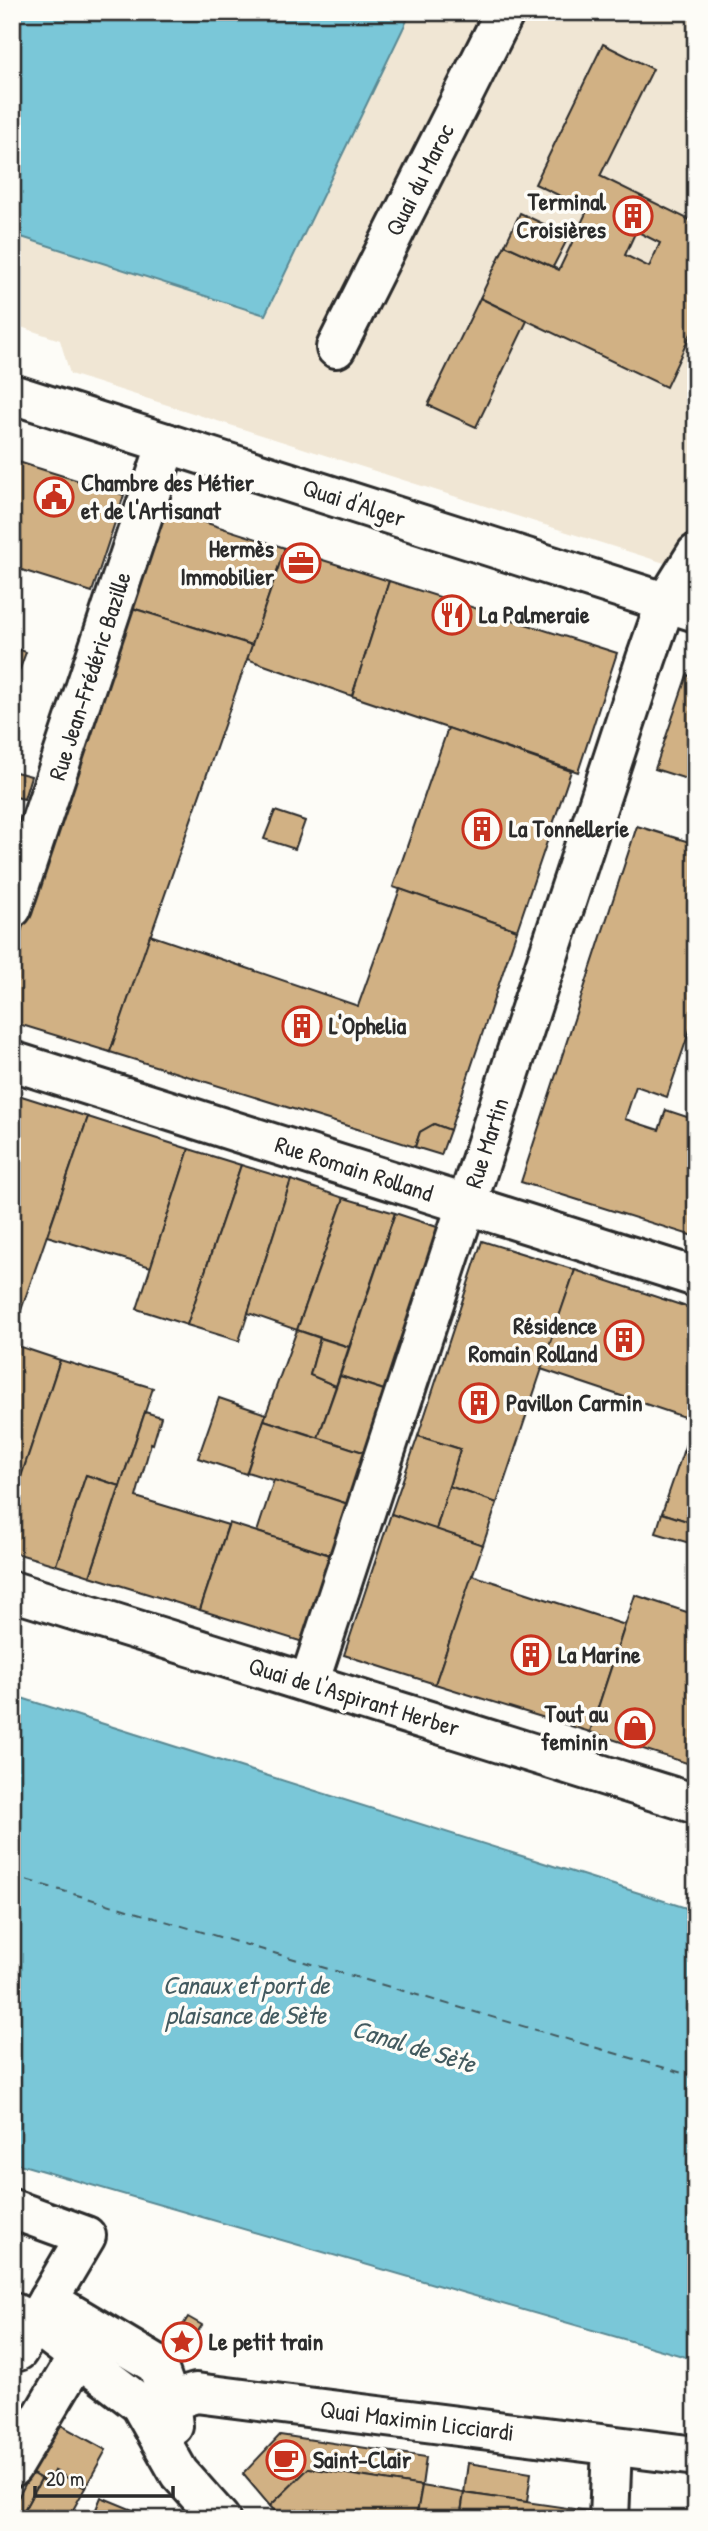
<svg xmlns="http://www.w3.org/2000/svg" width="708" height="2531" font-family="'Patrick Hand',sans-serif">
	<rect width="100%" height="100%" fill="#fdfcf7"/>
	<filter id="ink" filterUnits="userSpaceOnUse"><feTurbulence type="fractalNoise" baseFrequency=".0143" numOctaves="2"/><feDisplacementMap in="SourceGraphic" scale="14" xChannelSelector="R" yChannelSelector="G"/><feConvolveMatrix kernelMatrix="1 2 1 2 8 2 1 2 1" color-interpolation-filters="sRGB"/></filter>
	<g filter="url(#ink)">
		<!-- built -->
		<polygon fill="#f0e6d4" points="411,12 696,12 696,573 70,374 60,340 12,324 12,234 266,315"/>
		<!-- water -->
		<g fill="#7ac7d8" stroke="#5a8993" stroke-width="2">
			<polygon points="12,12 411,12 265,315 12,234"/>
			<polygon points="12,1695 696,1911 696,2360 12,2162"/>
		</g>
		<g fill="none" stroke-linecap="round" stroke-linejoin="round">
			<!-- ferry -->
			<polyline stroke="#435a5f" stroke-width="2" stroke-dasharray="9 7" stroke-linecap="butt" points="12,1876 696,2077"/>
		</g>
		<!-- building -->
		<g fill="#d1b184" stroke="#2b2b2b" stroke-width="2" fill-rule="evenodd">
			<path d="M603,44L653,69L600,176L696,223V323L666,387L480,298L505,245L559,270L588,209L535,184ZM636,231L660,243L649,267L625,255Z"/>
			<polygon points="520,213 569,236 553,267 505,245"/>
			<polygon points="480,298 527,321 476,427 428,405"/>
			<polygon points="12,460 124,495 92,592 12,567"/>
			<polygon points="166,510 285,548 252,645 132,608"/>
			<polygon points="285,548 389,581 352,696 247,659"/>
			<polygon points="389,581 617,653 578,772 352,696"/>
			<polygon points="132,608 252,645 110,1052 12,1022 12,958"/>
			<polygon points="12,647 26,652 12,691"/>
			<polygon points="687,675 696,678 696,782 655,769"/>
			<polygon points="448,728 571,771 517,930 393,887"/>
			<polygon points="12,771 31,776 24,799 12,796"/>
			<polygon points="275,811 305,821 295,849 264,839"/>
			<polygon points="637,826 696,844 696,1012 667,1097 636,1086 625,1119 659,1130 666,1110 696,1120 696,1237 521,1182"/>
			<polygon points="400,889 517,930 450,1130 434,1124 420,1132 415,1147 110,1052 150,935 358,1006"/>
			<polygon points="12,1093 88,1117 18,1319 12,1317"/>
			<polygon points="88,1117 189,1149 151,1267 47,1236"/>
			<polygon points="434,1124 450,1130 441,1155 415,1147 420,1132"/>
			<polygon points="189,1149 241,1165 187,1325 137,1309"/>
			<polygon points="241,1165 291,1180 239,1341 187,1325"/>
			<polygon points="291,1180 344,1198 297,1330 248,1313"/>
			<polygon points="344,1198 395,1213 349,1347 297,1330"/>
			<polygon points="395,1213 446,1230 390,1392 340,1376"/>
			<polygon points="482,1241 575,1270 497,1503 449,1486 460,1449 418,1436"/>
			<polygon points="575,1270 696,1310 696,1411 693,1420 541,1369"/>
			<polygon points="297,1330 320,1338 310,1375 336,1386 318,1438 264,1420"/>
			<polygon points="320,1338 349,1347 336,1386 310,1375"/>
			<polygon points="12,1344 60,1360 12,1504"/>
			<polygon points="60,1360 153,1388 120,1486 86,1475 56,1565 12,1552 12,1504"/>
			<polygon points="340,1376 390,1392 369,1454 318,1438"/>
			<polygon points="219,1398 266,1414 246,1474 198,1458"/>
			<polygon points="145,1412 161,1417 153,1444 151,1443 136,1497 228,1525 200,1610 90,1576"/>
			<polygon points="696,1415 696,1456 683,1452"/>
			<polygon points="264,1420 369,1454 351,1505 247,1472"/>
			<polygon points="418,1436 460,1449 436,1530 391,1514"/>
			<polygon points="683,1452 696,1456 696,1524 662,1513"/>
			<polygon points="86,1475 120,1486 90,1576 56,1565"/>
			<polygon points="274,1480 351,1505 333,1556 257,1532"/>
			<polygon points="449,1486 497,1503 483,1545 436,1530"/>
			<polygon points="662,1513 696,1524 696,1545 656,1533"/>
			<polygon points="391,1514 483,1545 435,1684 344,1655"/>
			<polygon points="229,1523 333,1556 303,1642 200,1610"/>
			<polygon points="472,1575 625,1625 590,1732 435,1684"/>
			<polygon points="635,1595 696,1615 696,1766 590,1732"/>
			<polygon points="188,2317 202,2325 184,2354 170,2346"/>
			<polygon points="12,2397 23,2403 12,2421"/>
			<polygon points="59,2424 106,2450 85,2488 55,2471 49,2483 31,2473"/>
			<polygon points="280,2435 426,2457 422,2486 309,2468 270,2506 243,2474"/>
			<polygon points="468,2463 531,2473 527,2502 464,2493"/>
			<polygon points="309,2468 422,2486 416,2519 282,2519 270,2506"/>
			<polygon points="55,2471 85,2488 68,2519 19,2519 41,2479 49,2483"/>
			<polygon points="31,2473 41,2479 19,2519 12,2519 12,2509"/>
			<polygon points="422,2486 464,2493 460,2519 416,2519"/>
			<polygon points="464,2493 589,2511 589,2519 460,2519"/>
			<polygon points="101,2497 145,2515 144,2519 92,2519"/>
			<polygon points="630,2515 696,2518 696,2519 630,2519"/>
		</g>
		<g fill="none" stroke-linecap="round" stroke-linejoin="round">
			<!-- minor casing -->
			<g stroke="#2b2b2b" stroke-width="44">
				<g id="minor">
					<polyline points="336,348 505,12"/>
					<polyline points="12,394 696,612"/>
					<polyline points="12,908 167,443"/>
					<polyline points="12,1061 696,1277"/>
					<polyline points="12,1591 696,1804"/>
					<polyline points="309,1683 646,659 666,602 696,554"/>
					<polyline points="12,2209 86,2236 18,2351"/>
					<polyline points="48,2300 157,2365 170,2401 173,2426"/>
					<polyline points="140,2404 170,2401 196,2393 696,2456"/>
					<polyline points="12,2467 78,2356"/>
					<polyline points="609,2519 612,2446"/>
				</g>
			</g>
			<!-- major casing -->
			<g stroke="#2b2b2b" stroke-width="44">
				<polyline id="major" points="12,2312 34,2323 140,2404 179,2473 220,2519"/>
			</g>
			<!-- minor -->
			<use href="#minor" stroke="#fdfcf7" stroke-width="38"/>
			<!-- major -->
			<use href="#major" stroke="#fdfcf7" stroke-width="38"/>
		</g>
	</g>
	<!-- icons -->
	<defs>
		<g id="building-ring" transform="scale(2.0125)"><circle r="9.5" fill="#fdfcf7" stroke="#c8321e" stroke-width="1.5"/><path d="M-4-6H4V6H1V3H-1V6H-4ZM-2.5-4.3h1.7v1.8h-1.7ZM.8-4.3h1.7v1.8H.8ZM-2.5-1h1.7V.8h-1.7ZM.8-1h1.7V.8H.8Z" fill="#c8321e"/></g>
		<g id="civic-ring" transform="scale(2.0125)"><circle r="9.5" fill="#fdfcf7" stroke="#c8321e" stroke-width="1.5"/><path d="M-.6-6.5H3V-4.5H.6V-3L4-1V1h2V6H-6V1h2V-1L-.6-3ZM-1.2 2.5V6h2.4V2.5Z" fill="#c8321e"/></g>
		<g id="office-ring" transform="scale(2.0125)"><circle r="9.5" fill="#fdfcf7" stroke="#c8321e" stroke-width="1.5"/><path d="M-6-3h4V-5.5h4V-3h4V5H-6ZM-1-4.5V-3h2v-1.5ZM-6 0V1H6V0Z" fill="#c8321e"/></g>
		<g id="restaurant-ring" transform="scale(2.0125)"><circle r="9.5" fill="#fdfcf7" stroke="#c8321e" stroke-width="1.5"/><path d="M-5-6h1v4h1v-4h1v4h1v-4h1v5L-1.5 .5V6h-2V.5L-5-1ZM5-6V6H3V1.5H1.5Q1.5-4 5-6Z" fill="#c8321e"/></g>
		<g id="shop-ring" transform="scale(2.0125)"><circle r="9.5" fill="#fdfcf7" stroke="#c8321e" stroke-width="1.5"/><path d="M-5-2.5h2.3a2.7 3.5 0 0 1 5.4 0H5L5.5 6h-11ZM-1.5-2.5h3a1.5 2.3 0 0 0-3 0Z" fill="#c8321e"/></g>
		<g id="sight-ring" transform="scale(2.0125)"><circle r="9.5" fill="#fdfcf7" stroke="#c8321e" stroke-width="1.5"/><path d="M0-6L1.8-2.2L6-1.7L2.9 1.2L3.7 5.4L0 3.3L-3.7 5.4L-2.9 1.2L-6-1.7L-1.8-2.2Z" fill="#c8321e"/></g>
		<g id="cafe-ring" transform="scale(2.0125)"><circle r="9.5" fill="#fdfcf7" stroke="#c8321e" stroke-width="1.5"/><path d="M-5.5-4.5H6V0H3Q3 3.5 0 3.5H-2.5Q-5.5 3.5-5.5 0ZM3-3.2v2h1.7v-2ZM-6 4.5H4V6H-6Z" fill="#c8321e"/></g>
	</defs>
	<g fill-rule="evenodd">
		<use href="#building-ring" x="633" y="216"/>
		<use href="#civic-ring" x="54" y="497"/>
		<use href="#office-ring" x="301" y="563"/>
		<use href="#restaurant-ring" x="452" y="615"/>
		<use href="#building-ring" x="482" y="829"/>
		<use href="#building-ring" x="302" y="1026"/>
		<use href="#building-ring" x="624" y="1340"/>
		<use href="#building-ring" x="479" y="1403"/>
		<use href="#building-ring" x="531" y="1655"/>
		<use href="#shop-ring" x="635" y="1728"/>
		<use href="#sight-ring" x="182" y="2342"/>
		<use href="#cafe-ring" x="286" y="2460"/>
	</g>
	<g text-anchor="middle" stroke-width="7" stroke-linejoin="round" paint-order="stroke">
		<!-- street labels -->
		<g font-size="24" fill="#2b2b2b" stroke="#fdfcf7">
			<text transform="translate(420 180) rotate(-63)" y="8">Quai du Maroc</text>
			<text transform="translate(354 503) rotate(18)" y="8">Quai d'Alger</text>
			<text transform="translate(90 676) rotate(-72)" y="8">Rue Jean-Frédéric Bazille</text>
			<text transform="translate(487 1143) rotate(-72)" y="8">Rue Martin</text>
			<text transform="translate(354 1169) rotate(18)" y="8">Rue Romain Rolland</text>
			<text transform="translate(354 1697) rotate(17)" y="8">Quai de l'Aspirant Herber</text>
			<text transform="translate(417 2421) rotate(7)" y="8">Quai Maximin Licciardi</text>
		</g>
		<!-- poi labels -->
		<g font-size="24" font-weight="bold" fill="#2b2b2b" stroke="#fdfcf7" text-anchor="start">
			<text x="606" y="210" text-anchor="end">Terminal<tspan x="606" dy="28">Croisières</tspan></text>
			<text x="81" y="491">Chambre des Métier<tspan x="81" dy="28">et de l'Artisanat</tspan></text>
			<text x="274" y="557" text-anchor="end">Hermès<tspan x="274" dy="28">Immobilier</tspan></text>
			<text x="479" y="623">La Palmeraie</text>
			<text x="509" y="837">La Tonnellerie</text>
			<text x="329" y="1034">L'Ophelia</text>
			<text x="597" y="1334" text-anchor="end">Résidence<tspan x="597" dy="28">Romain Rolland</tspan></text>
			<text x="506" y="1411">Pavillon Carmin</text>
			<text x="558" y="1663">La Marine</text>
			<text x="608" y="1722" text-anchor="end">Tout au<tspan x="608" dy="28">feminin</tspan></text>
			<text x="209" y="2350">Le petit train</text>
			<text x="313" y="2468">Saint-Clair</text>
		</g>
		<!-- water labels -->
		<g font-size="26" font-style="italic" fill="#435a5f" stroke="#fdfcf7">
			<text x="246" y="1994">Canaux et port de<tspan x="246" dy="30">plaisance de Sète</tspan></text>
			<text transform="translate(414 2046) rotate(17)" y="9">Canal de Sète</text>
		</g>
	</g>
	<!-- margin -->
	<rect width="708" height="2531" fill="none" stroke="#fdfcf7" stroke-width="42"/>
	<rect x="21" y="21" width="666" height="2489" fill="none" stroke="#2b2b2b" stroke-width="2.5" filter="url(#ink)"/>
	<!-- scale -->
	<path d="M35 2486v10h138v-10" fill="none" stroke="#2b2b2b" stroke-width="3.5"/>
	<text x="46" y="2486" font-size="21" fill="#2b2b2b" stroke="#fdfcf7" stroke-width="5" paint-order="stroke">20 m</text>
</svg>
